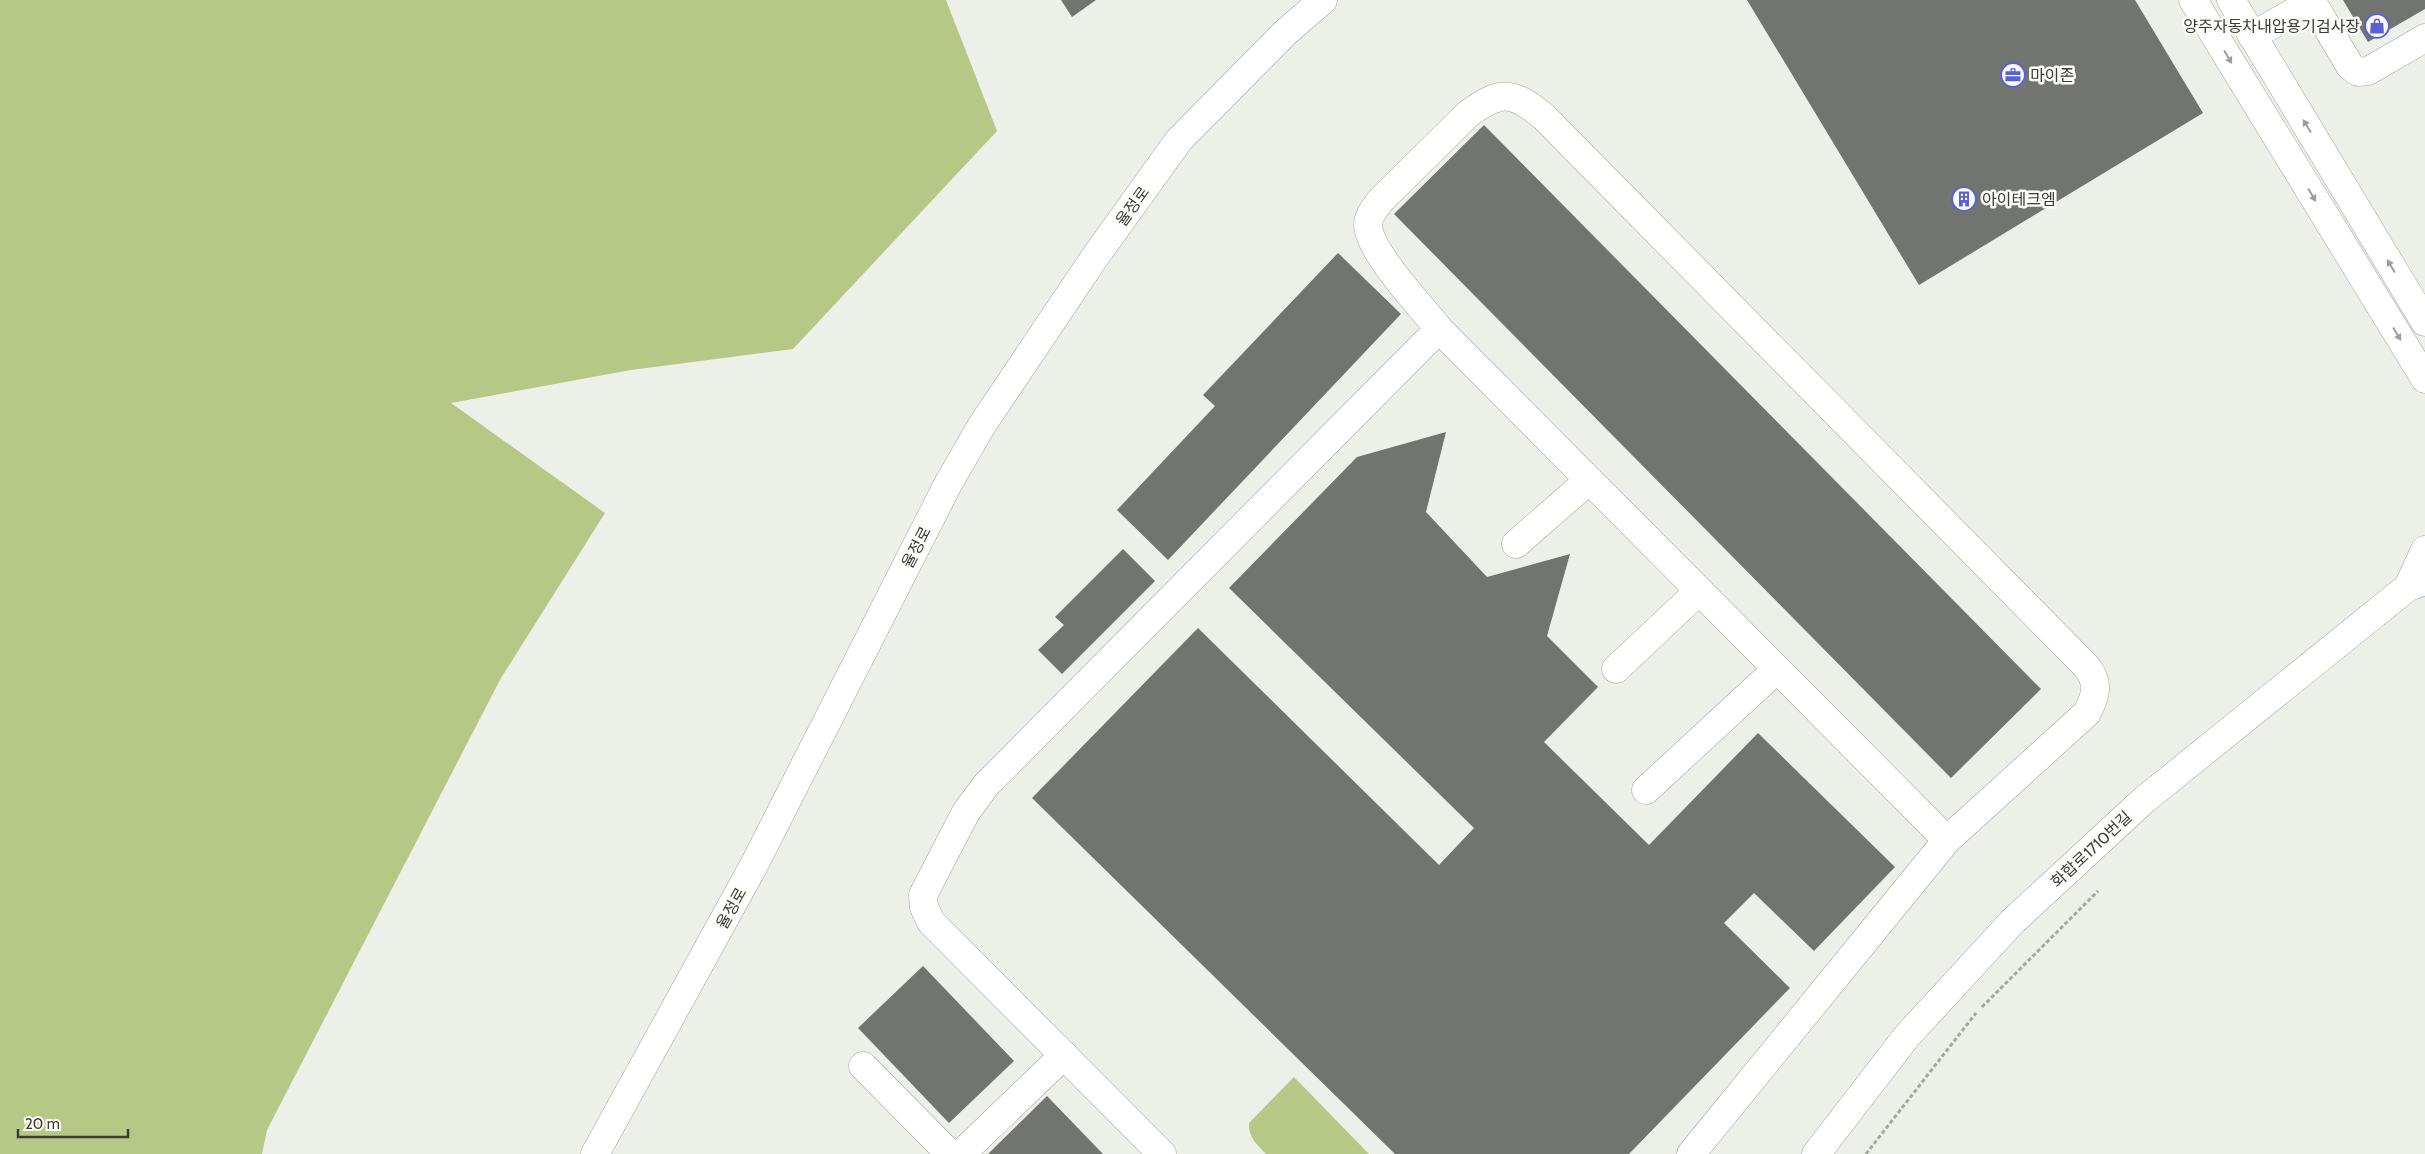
<svg xmlns="http://www.w3.org/2000/svg" width="2425" height="1154" font-family="Cabin,'Noto Sans KR',sans-serif">
	<rect width="100%" height="100%" fill="#edefe9"/>
	<!-- green -->
	<g fill="#b7c886">
		<polygon points="0,0 946,0 997,131 793,349 631,370 451,403 605,513 501,678 267,1130 262,1154 0,1154"/>
		<path d="M1294,1077L1369,1154H1266C1257,1145 1248,1137 1249,1123Z"/>
	</g>
	<!-- building -->
	<g fill="#72746f">
		<polygon points="1061,0 1096,0 1072,17"/>
		<polygon points="1747,0 2135,0 2203,113 1919,285"/>
		<polygon points="2343,0 2425,0 2425,9 2368,42"/>
		<polygon points="1484,125 2041,689 1951,778 1394,214"/>
		<polygon points="1338,253 1401,314 1168,560 1117,510 1215,406 1203,395"/>
		<polygon points="1446,432 1426,512 1487,577 1570,554 1547,636 1598,687 1544,742 1649,845 1758,733 1895,867 1814,951 1754,893 1724,923 1790,988 1629,1154 1395,1154 1032,798 1198,628 1439,865 1474,828 1229,588 1357,457"/>
		<polygon points="1123,549 1155,581 1062,674 1038,650 1064,625 1055,617"/>
		<polygon points="923,966 1014,1061 949,1123 858,1028"/>
		<polygon points="1047,1096 1103,1154 988,1154"/>
	</g>
	<g fill="none" stroke-linecap="round" stroke-linejoin="round">
		<!-- minor casing -->
		<g stroke="#a1a39e" stroke-width="29">
			<g id="minor">
				<polyline points="2193,0 2425,379"/>
				<polyline points="2231,0 2425,322"/>
				<polyline points="2311,0 2350,66 2358,72 2368,71 2425,38"/>
				<polyline points="2252,36 2312,2"/>
				<polyline points="1516,544 1589,480"/>
				<polyline points="2425,550 2408,587 2425,581"/>
				<polyline points="1616,669 1699,591"/>
				<polyline points="1646,790 1777,669"/>
				<polyline points="863,1066 950,1154"/>
				<polyline points="961,1154 1064,1055"/>
				<polyline points="1162,1154 931,922 924,907 923,895 966,812 986,785 1439,329"/>
				<path d="M1691,1154L1947,840L2087,713C2096,695 2100,683 2086,666L1543,116C1512,91 1501,90 1468,114L1380,201C1375,208 1368,216 1368,225C1369,252 1421,306 1439,329L1947,840"/>
				<polyline points="1816,1154 1907,1036 2012,922 2144,800 2408,587"/>
			</g>
		</g>
		<!-- major casing -->
		<g stroke="#a1a39e" stroke-width="29">
			<polyline id="major" points="595,1154 754,865 948,484 982,425 1095,257 1179,140 1286,32 1323,0"/>
		</g>
		<!-- path -->
		<g stroke="#a6a7a3" stroke-width="3" stroke-dasharray="4 2.5" stroke-linecap="butt">
			<polyline points="1982,1007 2098,891"/>
			<polyline points="1866,1154 1976,1013"/>
		</g>
		<!-- minor -->
		<use href="#minor" stroke="#fff" stroke-width="28"/>
		<!-- major -->
		<use href="#major" stroke="#fff" stroke-width="28"/>
	</g>
	<!-- one-way arrows -->
	<defs><path id="oneway-solid" d="M-6-.8H1V-3.2L6.5 0L1 3.2V.8H-6Z" transform="scale(1.25)"/></defs>
	<g fill="#9d9d9c">
		<use href="#oneway-solid" transform="translate(2228 57) rotate(59)"/>
		<use href="#oneway-solid" transform="translate(2307 126) rotate(-121)"/>
		<use href="#oneway-solid" transform="translate(2312 195) rotate(59)"/>
		<use href="#oneway-solid" transform="translate(2391 266) rotate(-121)"/>
		<use href="#oneway-solid" transform="translate(2397 334) rotate(59)"/>
	</g>
	<!-- icons -->
	<defs>
		<g id="shop-ring" transform="scale(1.25)"><circle r="9.5" fill="#fbfcf7" stroke="#5a5fd6" stroke-width="1.5"/><path d="M-5-2.5h2.3a2.7 3.5 0 0 1 5.4 0H5L5.5 6h-11ZM-1.5-2.5h3a1.5 2.3 0 0 0-3 0Z" fill="#5a5fd6"/></g>
		<g id="office-ring" transform="scale(1.25)"><circle r="9.5" fill="#fbfcf7" stroke="#5a5fd6" stroke-width="1.5"/><path d="M-6-3h4V-5.5h4V-3h4V5H-6ZM-1-4.5V-3h2v-1.5ZM-6 0V1H6V0Z" fill="#5a5fd6"/></g>
		<g id="building-ring" transform="scale(1.25)"><circle r="9.5" fill="#fbfcf7" stroke="#5a5fd6" stroke-width="1.5"/><path d="M-4-6H4V6H1V3H-1V6H-4ZM-2.5-4.3h1.7v1.8h-1.7ZM.8-4.3h1.7v1.8H.8ZM-2.5-1h1.7V.8h-1.7ZM.8-1h1.7V.8H.8Z" fill="#5a5fd6"/></g>
	</defs>
	<g fill-rule="evenodd">
		<use href="#shop-ring" x="2377" y="26"/>
		<use href="#office-ring" x="2013" y="75"/>
		<use href="#building-ring" x="1964" y="199"/>
	</g>
	<g text-anchor="middle" stroke-width="5" stroke-linejoin="round" paint-order="stroke">
		<!-- poi labels -->
		<g font-size="16" fill="#3b3b39" stroke="#fbfcf7" text-anchor="start">
			<text x="2360" y="32" text-anchor="end">양주자동차내압용기검사장</text>
			<text x="2030" y="81">마이존</text>
			<text x="1982" y="205">아이테크엠</text>
		</g>
		<!-- street labels -->
		<g font-size="16" fill="#3b3b39" stroke="#fbfcf7">
			<text transform="translate(1132 206) rotate(-54)" y="6">율정로</text>
			<text transform="translate(916 547) rotate(-63)" y="6">율정로</text>
			<text transform="translate(2091 849) rotate(-43)" y="6">화합로1710번길</text>
			<text transform="translate(731 908) rotate(-61)" y="6">율정로</text>
		</g>
	</g>
	<!-- scale -->
	<path d="M18 1129v8h110v-8" fill="none" stroke="#3b3b39" stroke-width="2.5"/>
	<text x="25" y="1129" font-size="15" fill="#3b3b39" stroke="#fbfcf7" stroke-width="4" paint-order="stroke">20 m</text>
</svg>
